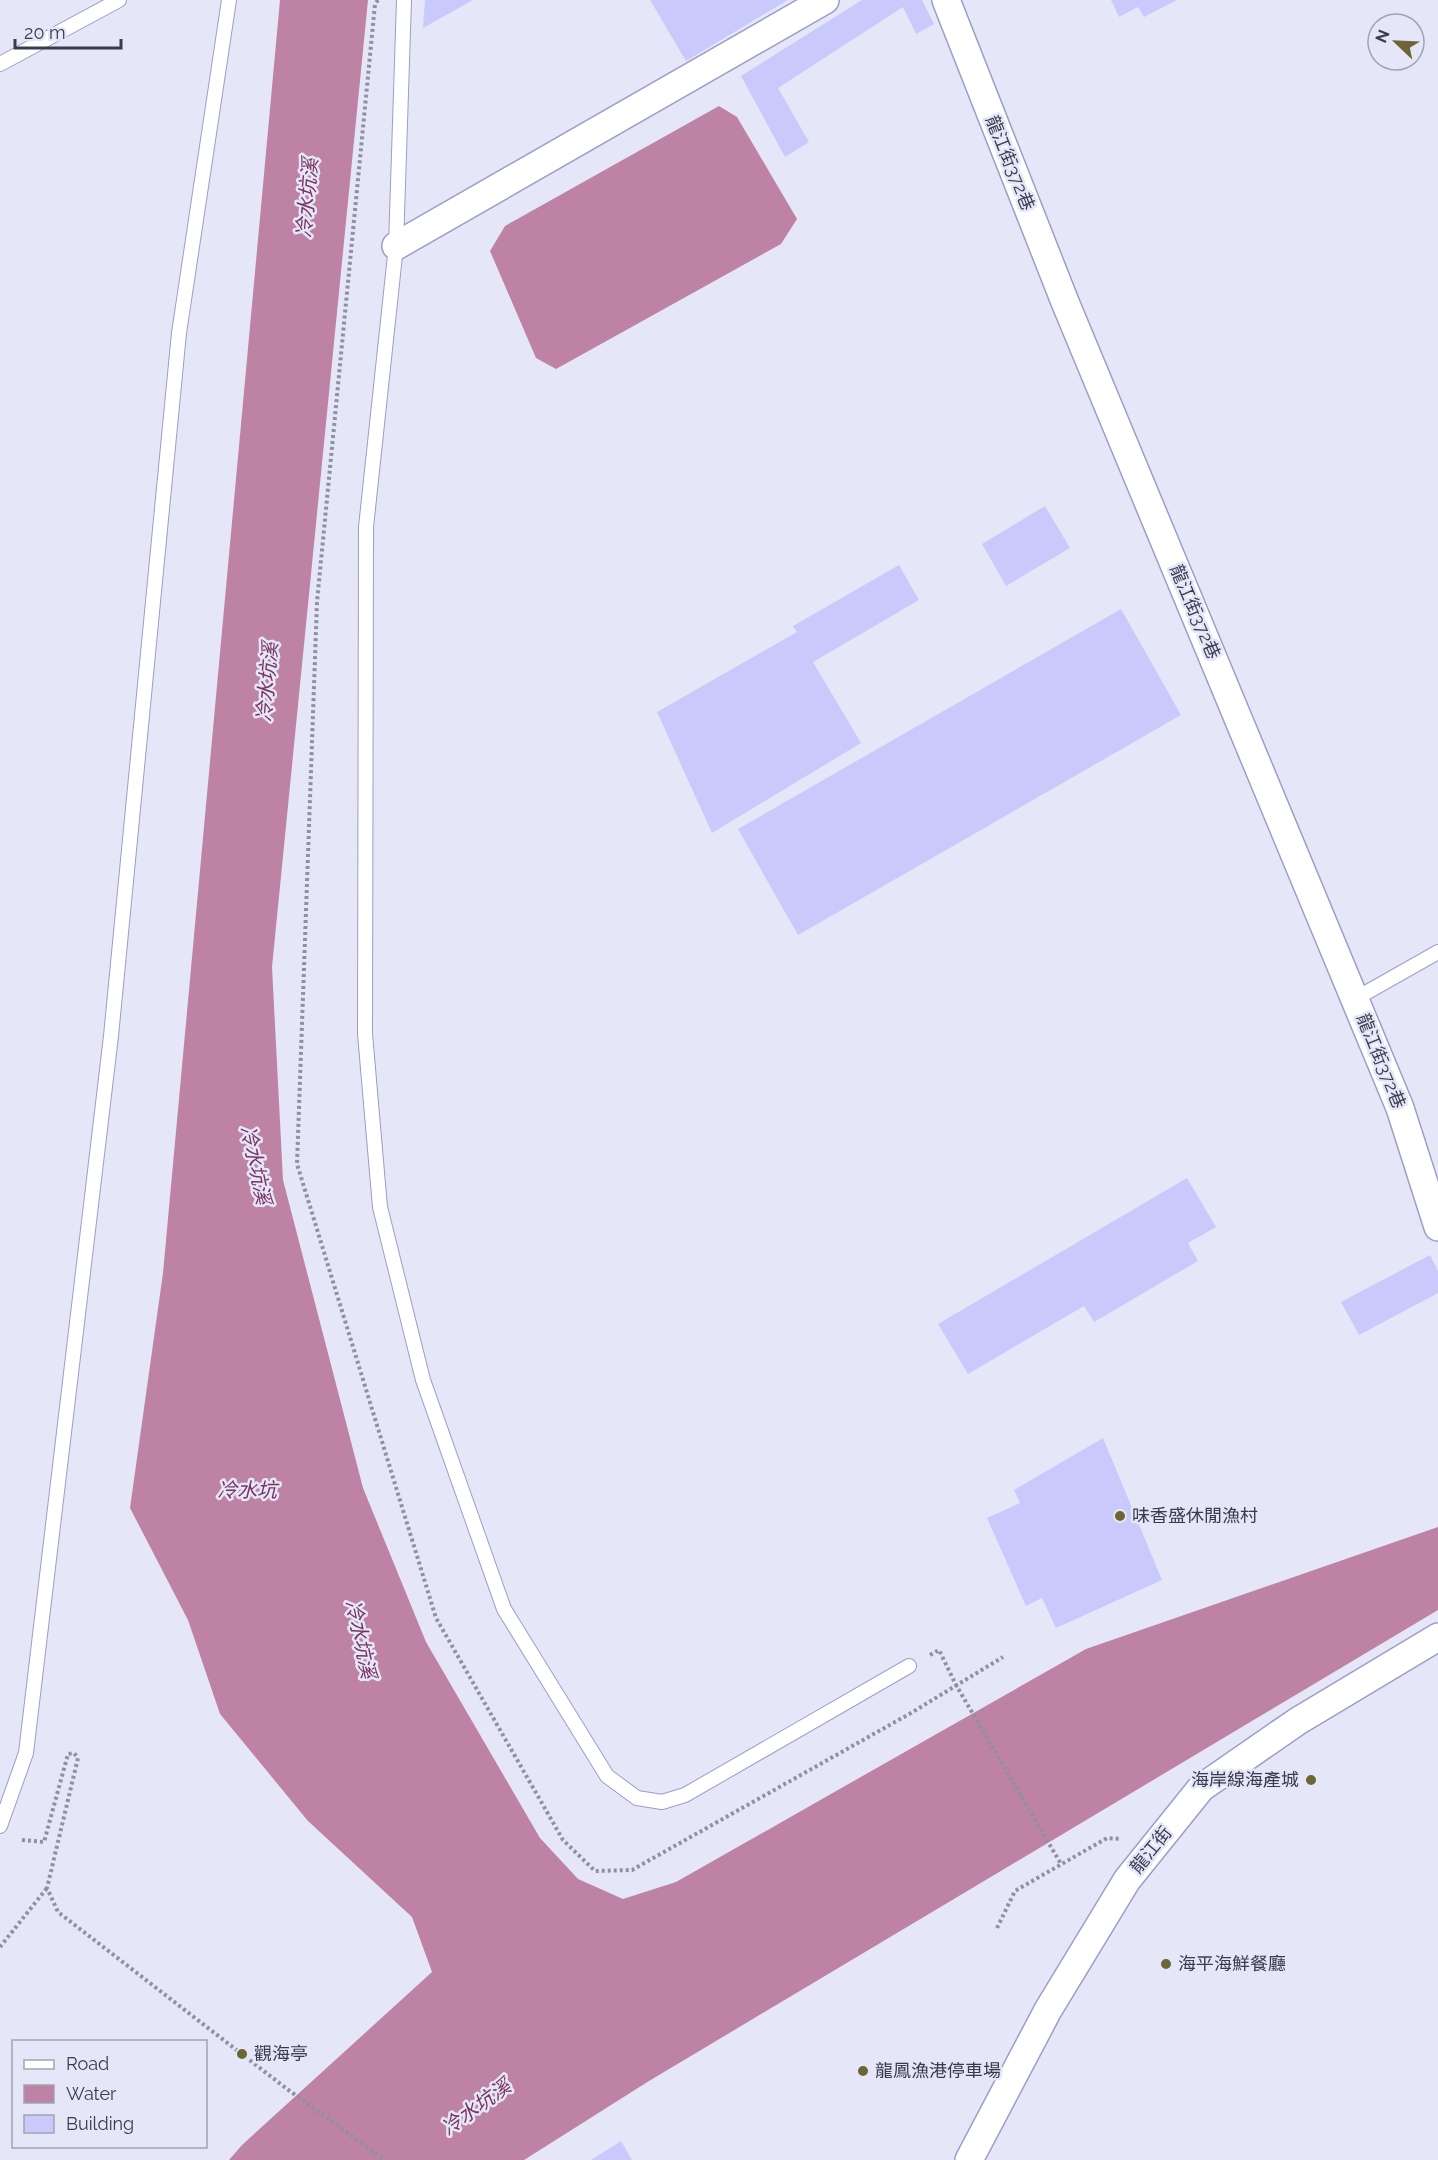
<svg xmlns="http://www.w3.org/2000/svg" width="1438" height="2160" font-family="Raleway,'Noto Sans TC',sans-serif">
	<rect width="100%" height="100%" fill="#e5e6f8"/>
	<!-- water -->
	<g fill="#bd82a4">
		<polygon points="280,0 368,0 272,967 283,1180 363,1488 426,1642 540,1838 578,1879 623,1899 676,1882 1086,1649 1438,1527 1438,1610 649,2081 524,2160 229,2160 242,2145 432,1972 412,1917 308,1821 220,1714 188,1620 130,1508 163,1273"/>
		<polygon points="719,106 737,117 797,219 781,244 556,369 536,358 490,251 505,226"/>
	</g>
	<!-- building -->
	<g fill="#c9cafb">
		<polygon points="425,0 473,0 423,28"/>
		<polygon points="650,0 788,0 686,61"/>
		<polygon points="862,0 922,0 934,24 916,34 903,7 778,88 809,142 785,157 741,76"/>
		<polygon points="1111,0 1177,0 1144,17 1138,7 1119,17"/>
		<polygon points="1045,506 1070,548 1006,586 982,544"/>
		<polygon points="899,565 919,600 813,662 861,743 712,833 657,712 797,632 793,626"/>
		<polygon points="1121,609 1181,715 798,935 738,829"/>
		<polygon points="1187,1178 1216,1227 1188,1243 1198,1261 1094,1322 1084,1306 968,1374 938,1324"/>
		<polygon points="1430,1255 1438,1271 1438,1293 1359,1335 1341,1302"/>
		<polygon points="1103,1438 1162,1580 1056,1628 1042,1598 1026,1606 987,1518 1020,1503 1014,1490"/>
		<polygon points="621,2141 632,2160 591,2160"/>
	</g>
	<g fill="none" stroke-linecap="round" stroke-linejoin="round">
		<!-- lane casing -->
		<g stroke="#9d9ec7" stroke-width="16">
			<g id="lane">
				<polyline points="404,0 396,246 366,527 365,1034 380,1207 423,1380 504,1609 607,1776 637,1798 662,1802 685,1795 909,1666"/>
				<polyline points="0,64 119,0"/>
				<polyline points="1355,999 1438,952"/>
				<polyline points="0,1826 26,1753 111,1036 179,333 229,0"/>
			</g>
		</g>
		<!-- street casing -->
		<g stroke="#9d9ec7" stroke-width="30">
			<g id="street">
				<polyline points="946,0 1065,302 1400,1108 1438,1227"/>
				<polyline points="396,246 825,0"/>
				<polyline points="969,2160 1048,2010 1127,1880 1201,1788 1298,1721 1438,1637"/>
			</g>
		</g>
		<!-- path -->
		<g stroke="#8f90a1" stroke-width="4" stroke-dasharray="3 3" stroke-linecap="butt">
			<polyline points="378,0 375,4 317,602 297,1164 436,1618 563,1840 595,1871 632,1870 911,1713 1003,1657"/>
			<polyline points="930,1655 939,1650 956,1685 1061,1864"/>
			<polyline points="22,1840 44,1842 68,1754 74,1753 78,1758 47,1888 58,1912 287,2089 385,2160"/>
			<polyline points="997,1928 1015,1891 1107,1838 1121,1839"/>
			<polyline points="0,1947 47,1888"/>
		</g>
		<!-- lane -->
		<use href="#lane" stroke="#fff" stroke-width="14"/>
		<!-- street -->
		<use href="#street" stroke="#fff" stroke-width="27"/>
	</g>
	<!-- markers -->
	<g fill="#6b6633" stroke="#e5e6f8" stroke-width="2">
		<circle cx="1120" cy="1516" r="6"/>
		<circle cx="1311" cy="1780" r="6"/>
		<circle cx="1166" cy="1964" r="6"/>
		<circle cx="242" cy="2054" r="6"/>
		<circle cx="863" cy="2071" r="6"/>
	</g>
	<g text-anchor="middle" stroke-width="5" stroke-linejoin="round" paint-order="stroke">
		<!-- street labels -->
		<g font-size="18" fill="#3a3b4c" stroke="#e5e6f8">
			<text transform="translate(1010 163) rotate(68)" y="6">龍江街372巷</text>
			<text transform="translate(1195 612) rotate(67)" y="6">龍江街372巷</text>
			<text transform="translate(1381 1061) rotate(68)" y="6">龍江街372巷</text>
			<text transform="translate(1151 1850) rotate(-51)" y="6">龍江街</text>
		</g>
		<!-- poi labels -->
		<g font-size="18" fill="#3a3b4c" stroke="#e5e6f8" text-anchor="start">
			<text x="1132" y="1522">味香盛休閒漁村</text>
			<text x="1299" y="1786" text-anchor="end">海岸線海產城</text>
			<text x="1178" y="1970">海平海鮮餐廳</text>
			<text x="254" y="2060">觀海亭</text>
			<text x="875" y="2077">龍鳳漁港停車場</text>
		</g>
		<!-- water labels -->
		<g font-size="20" font-style="italic" fill="#793260" stroke="#e5e6f8">
			<text transform="translate(307 198) rotate(-85)" y="7">冷水坑溪</text>
			<text transform="translate(267 682) rotate(-85)" y="7">冷水坑溪</text>
			<text transform="translate(256 1165) rotate(78)" y="7">冷水坑溪</text>
			<text x="247" y="1497">冷水坑</text>
			<text transform="translate(361 1639) rotate(78)" y="7">冷水坑溪</text>
			<text transform="translate(476 2107) rotate(-36)" y="7">冷水坑溪</text>
		</g>
	</g>
	<!-- legend -->
	<rect x="12" y="2040" width="195" height="108" fill="#e5e6f8" stroke="#a1a2b3" stroke-width="1.5"/>
	<rect x="24" y="2060" width="30" height="9" fill="#ffffff" stroke="#a1a2b3" stroke-width="1.5"/>
	<text x="66" y="2070" font-size="18" fill="#3a3b4c">Road</text>
	<rect x="24" y="2085" width="30" height="18" fill="#bd82a4" stroke="#a1a2b3" stroke-width="1.5"/>
	<text x="66" y="2100" font-size="18" fill="#3a3b4c">Water</text>
	<rect x="24" y="2115" width="30" height="18" fill="#c9cafb" stroke="#a1a2b3" stroke-width="1.5"/>
	<text x="66" y="2130" font-size="18" fill="#3a3b4c">Building</text>
	<!-- north arrow -->
	<g transform="translate(1396 42) rotate(293)"><circle r="28" fill="#e5e6f8" stroke="#a1a2b3" stroke-width="1.5"/>
	<path d="M0-4.5L10 22L0 15L-10 22Z" fill="#6b6633"/>
	<text y="-9" font-size="16" font-weight="bold" text-anchor="middle" fill="#3a3b4c">N</text>
	</g>
	<!-- scale -->
	<path d="M15 39v9h106v-9" fill="none" stroke="#3a3b4c" stroke-width="3"/>
	<text x="24" y="39" font-size="18" fill="#3a3b4c" stroke="#e5e6f8" stroke-width="4.5" paint-order="stroke">20 m</text>
</svg>
